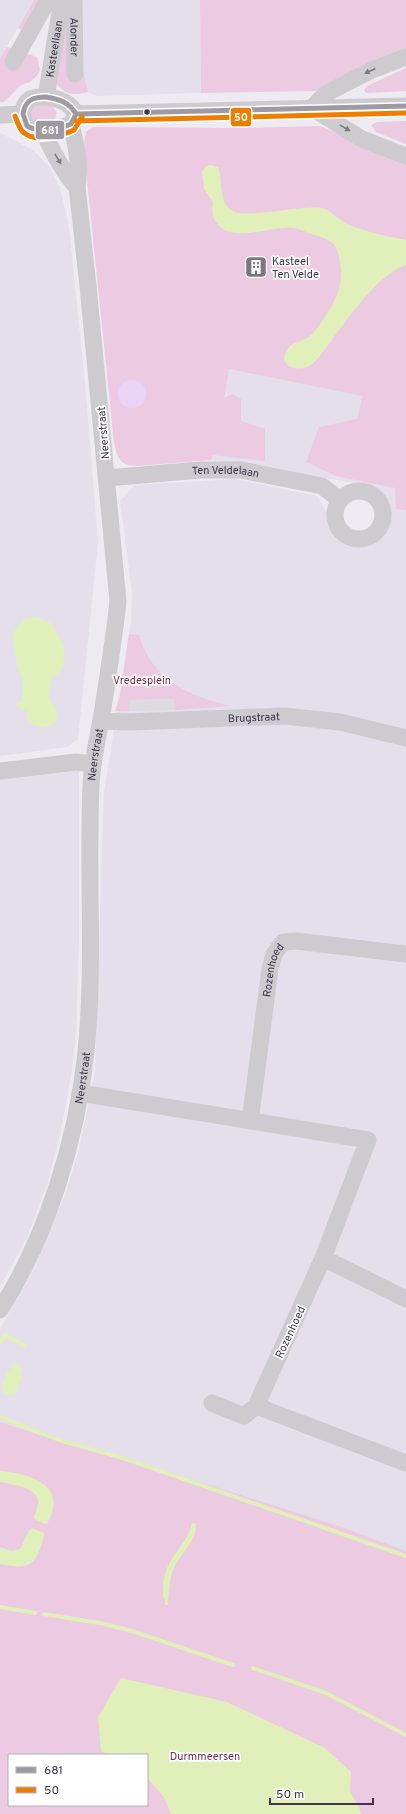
<svg xmlns="http://www.w3.org/2000/svg" width="406" height="1814" font-family="Overpass,sans-serif">
	<rect width="100%" height="100%" fill="#eeeaf1"/>
	<!-- residential -->
	<g fill="#e5deeb">
		<polygon points="0,0 34,0 0,58"/>
		<polygon points="82,0 200,0 201,93 97,96 88,92 82,77"/>
		<polygon points="0,133 33,150 50,168 60,188 69,227 85,383 98,543 78,739 67,747 0,756"/>
		<polygon points="229,369 406,404 406,1551 342,1527 137,1462 97,1453 0,1422 0,1329 35,1268 65,1195 79,1149 95,1071 104,792 131,622 132,592 120,501 135,485 234,479 317,496 344,541 367,545 388,524 386,500 374,486 211,460"/>
		<polygon points="79,770 79,942 76,1034 72,1069 63,1120 48,1182 27,1237 0,1287 0,776"/>
	</g>
	<!-- green -->
	<g fill="#ebcae2" fill-rule="evenodd">
		<polygon points="34,0 44,0 25,32 18,28"/>
		<polygon points="200,0 406,0 406,52 396,55 316,91 201,93"/>
		<path d="M65,3L88,92C74,96 65,95 56,83Z"/>
		<polygon points="7,47 37,57 40,70 36,77 30,82 21,85 4,102 0,102 0,58"/>
		<polygon points="406,68 406,91 366,93 364,90 367,86"/>
		<path d="M34,105C45,105 52,103 57,113L55,119L50,123L30,120L29,109Z"/>
		<polygon points="406,121 406,144 376,132 371,125 377,122"/>
		<path d="M320,126L406,160V510L396,509L395,488L336,476L306,462L319,427L357,419L363,396L229,369L224,398L232,394L241,399V421L265,429V461L213,455L211,460L138,466C120,465 118,460 114,443L88,189L84,143L86,132L93,127L240,128Z"/>
		<path d="M129,634L139,635C151,679 190,697 231,706L175,710L174,699L129,700V711H115L120,696Z"/>
		<path d="M0,1422L97,1453L137,1462L342,1527L406,1551V1814H0ZM9,1755H147V1805H9Z"/>
	</g>
	<!-- sand -->
	<circle fill="#ead4f5" cx="132" cy="394" r="14"/>
	<!-- parking -->
	<polygon fill="#dddae0" points="174,699 175,710 129,711 129,700"/>
	<!-- water -->
	<g fill="#e1efba">
		<path d="M211,165L218,167C224,179 217,203 233,211C246,219 301,205 321,208C329,209 339,220 347,224C365,232 386,236 406,240V265C376,274 340,330 320,356C317,359 313,364 309,366C297,373 277,365 287,350C292,341 303,342 310,336C313,334 315,330 318,327C330,310 343,291 341,269C338,246 336,241 314,235C308,233 301,229 294,228C272,225 230,245 216,222C212,216 211,210 213,202L204,189L202,172L206,166Z"/>
		<path d="M38,617L51,623L60,638L65,649L63,665L59,673L52,679L48,697L56,708L57,719C56,721 55,723 53,724C48,729 31,727 28,721C27,718 27,714 27,711L14,705L22,701L23,680L17,666L13,641L14,631L24,619Z"/>
		<path d="M15,1363L23,1369L20,1375L23,1377L19,1383L17,1393C12,1396 7,1396 3,1392L2,1383L7,1376L5,1372L9,1371Z"/>
		<path d="M0,1471C30,1473 70,1486 47,1524L37,1521L34,1518C35,1512 39,1506 38,1500C36,1487 10,1484 0,1482Z"/>
		<path d="M192,1523L196,1524C196,1543 181,1552 174,1568C169,1578 169,1593 168,1605H165V1600L163,1596C163,1588 163,1578 166,1571C173,1552 187,1544 192,1523Z"/>
		<path d="M32,1528L44,1533V1535C37,1564 31,1571 0,1564V1547L11,1551L20,1549C24,1543 26,1532 32,1528Z"/>
		<polygon points="121,1678 227,1702 325,1748 351,1772 350,1791 362,1814 171,1814 164,1797 147,1778 147,1755 108,1755 101,1751 98,1717"/>
	</g>
	<g fill="none" stroke-linecap="round" stroke-linejoin="round">
		<!-- stream -->
		<g stroke="#e1efba" stroke-width="4">
			<polyline points="0,1342 5,1335 25,1346"/>
			<polyline points="0,1417 59,1440 126,1459 406,1556"/>
			<polyline points="0,1607 35,1613"/>
			<polyline points="44,1614 105,1624 135,1632 233,1665"/>
			<polyline points="253,1668 326,1693 406,1735"/>
		</g>
		<!-- minor -->
		<g stroke="#cdcbd0" stroke-width="17">
			<path id="s1" d="M74,0L75,74"/>
			<polyline points="13,62 48,0"/>
			<path d="M46,97C59,99 70,102 76,114L71,124C60,129 43,133 31,128C19,123 21,106 30,99C34,97 41,97 46,97Z"/>
			<path id="s2" d="M46,97L62,0"/>
			<polyline points="312,108 325,94 372,70 406,57"/>
			<polyline points="312,108 362,139 406,156"/>
			<polyline points="76,114 406,106"/>
			<polyline points="0,115 22,114"/>
			<path d="M43,129C48,144 65,176 77,187"/>
			<path id="s3" d="M107,478L200,470H241L322,486L340,500"/>
			<circle cx="359" cy="515" r="24"/>
			<path id="s4" d="M101,721L129,722L285,716L340,722L406,738"/>
			<polyline points="0,771 76,762 93,764"/>
			<polyline points="80,1093 368,1140 323,1258 256,1406 406,1463"/>
			<path id="s5" d="M250,1121L270,969L274,954L283,942L296,941L406,954"/>
			<polyline points="323,1258 406,1299"/>
			<path id="s6" d="M0,1310C47,1237 77,1139 86,1052C95,964 87,874 91,786C92,762 98,737 102,714C108,676 114,639 118,601L88,286L77,187C81,166 76,145 71,124"/>
			<polyline points="212,1403 244,1416 256,1406"/>
		</g>
		<!-- bus-1 casing -->
		<g stroke="#fff" stroke-width="8">
			<g id="bus-1">
				<path d="M46,97C59,99 69,102 76,114L71,124C57,130 41,134 27,126L23,114C25,100 33,97 46,97Z"/>
				<polyline points="76,114 406,106"/>
			</g>
		</g>
		<!-- bus-2 casing -->
		<g stroke="#fff" stroke-width="8">
			<g id="bus-2">
				<path d="M15,116C17,121 19,127 22,131C34,144 61,136 74,130L82,117"/>
				<polyline points="76,121 406,113"/>
			</g>
		</g>
		<!-- bus-1 -->
		<use href="#bus-1" stroke="#9e9aa3" stroke-width="5"/>
		<!-- bus-2 -->
		<use href="#bus-2" stroke="#ef7d00" stroke-width="5"/>
	</g>
	<!-- one-way arrows -->
	<defs><path id="oneway-solid" d="M-6-.8H1V-3.2L6.5 0L1 3.2V.8H-6Z"/></defs>
	<g fill="#7e7985">
		<use href="#oneway-solid" transform="translate(370 71) rotate(155)"/>
		<use href="#oneway-solid" transform="translate(345 128) rotate(31)"/>
		<use href="#oneway-solid" transform="translate(58 159) rotate(58)"/>
	</g>
	<!-- icons -->
	<defs>
		<g id="building-square" transform="scale(1.15)"><rect x="-9" y="-9" width="18" height="18" rx="4" fill="#7c7582" stroke="#fff"/><path d="M-4-6H4V6H1V3H-1V6H-4ZM-2.5-4.3h1.7v1.8h-1.7ZM.8-4.3h1.7v1.8H.8ZM-2.5-1h1.7V.8h-1.7ZM.8-1h1.7V.8H.8Z" fill="#fff"/></g>
	</defs>
	<g fill-rule="evenodd">
		<use href="#building-square" x="256" y="267"/>
	</g>
	<!-- markers -->
	<circle fill="#3e3647" stroke="#fff" stroke-width="1.5" cx="147" cy="112" r="3.5"/>
	<g text-anchor="middle" stroke-width="3.5" stroke-linejoin="round" paint-order="stroke">
		<!-- street labels -->
		<g font-size="11" fill="#3e3647" stroke="#fff">
			<text dy="4" stroke="none"><textPath href="#s1" startOffset="37">Alonder</textPath></text>
			<text dy="4" stroke="none"><textPath href="#s2" startOffset="49">Kasteellaan</textPath></text>
			<text transform="translate(103 433) rotate(-95)" y="4">Neerstraat</text>
			<text dy="4" stroke="none"><textPath href="#s3" startOffset="119">Ten Veldelaan</textPath></text>
			<text dy="4" stroke="none"><textPath href="#s4" startOffset="153">Brugstraat</textPath></text>
			<text dy="4" stroke="none"><textPath href="#s6" startOffset="572">Neerstraat</textPath></text>
			<text dy="4" stroke="none"><textPath href="#s5" startOffset="153">Rozenhoed</textPath></text>
			<text dy="4" stroke="none"><textPath href="#s6" startOffset="248">Neerstraat</textPath></text>
			<text transform="translate(290 1332) rotate(-65)" y="4">Rozenhoed</text>
		</g>
		<!-- poi labels -->
		<g font-size="11" fill="#3e3647" stroke="#fff" text-anchor="start">
			<text x="272" y="265">Kasteel<tspan x="272" dy="13">Ten Velde</tspan></text>
		</g>
		<!-- park labels -->
		<g font-size="11" fill="#792851" stroke="#fff">
			<text x="142" y="684">Vredesplein</text>
			<text x="205" y="1760">Durmmeersen</text>
		</g>
	</g>
	<g stroke="#fff" stroke-width="1.5">
		<rect x="230" y="107" width="22" height="20" rx="4" fill="#ef7d00"/>
		<rect x="35" y="120" width="30" height="20" rx="4" fill="#9e9aa3"/>
	</g>
	<g font-size="11" text-anchor="middle" font-weight="bold" fill="#fff">
		<text x="241" y="121">50</text>
		<text x="50" y="134">681</text>
	</g>
	<!-- legend -->
	<rect x="8" y="1754" width="140" height="52" fill="#ffffff" stroke="#b2afb5"/>
	<rect x="16" y="1767" width="20" height="6" fill="#9e9aa3" stroke="#b2afb5"/>
	<text x="44" y="1774" font-size="12" fill="#3e3647">681</text>
	<rect x="16" y="1787" width="20" height="6" fill="#ef7d00" stroke="#b2afb5"/>
	<text x="44" y="1794" font-size="12" fill="#3e3647">50</text>
	<!-- scale -->
	<path d="M270 1798v6h103v-6" fill="none" stroke="#3e3647" stroke-width="2"/>
	<text x="276" y="1798" font-size="12" fill="#3e3647" stroke="#ffffff" stroke-width="3" paint-order="stroke">50 m</text>
</svg>
